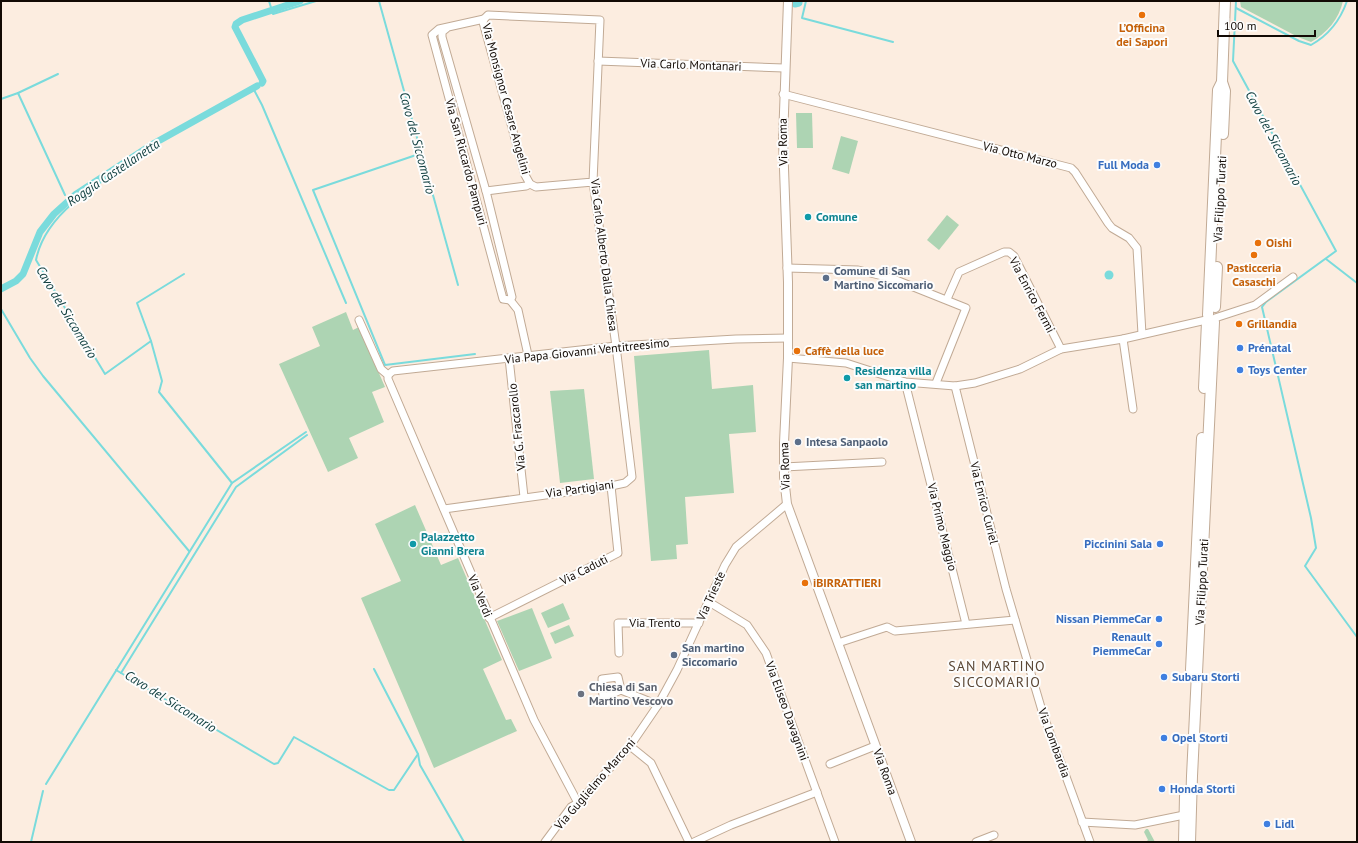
<svg xmlns="http://www.w3.org/2000/svg" width="1358" height="843" font-family="'PT Sans',sans-serif">
	<rect width="100%" height="100%" fill="#fcede0"/>
	<!-- green -->
	<g fill="#add4b3">
		<path d="M1240,1H1343C1339,19 1327,33 1311,42L1298,37L1241,7Z"/>
		<polygon points="796,113 812,113 813,148 797,148"/>
		<polygon points="841,136 858,141 849,174 832,169"/>
		<polygon points="947,215 959,225 939,250 927,240"/>
		<polygon points="346,312 353,330 359,327 385,387 372,392 384,422 349,438 358,458 328,472 279,364 320,346 312,327"/>
		<polygon points="709,350 712,389 753,385 756,432 729,434 734,493 685,497 688,544 676,545 677,559 651,561 634,356"/>
		<polygon points="584,389 594,479 560,483 550,391"/>
		<polygon points="415,505 441,565 458,558 502,660 483,669 506,720 511,719 517,731 434,768 361,598 401,581 375,524"/>
		<polygon points="563,603 570,619 548,628 541,613"/>
		<polygon points="532,608 552,658 519,671 497,621"/>
		<polygon points="569,625 574,636 555,644 550,633"/>
		<polygon points="1146,829 1148,829 1155,842 1146,842 1148,840 1144,832"/>
	</g>
	<!-- water -->
	<circle fill="#7adbdc" cx="1109" cy="275" r="4.5"/>
	<g fill="none" stroke-linecap="round" stroke-linejoin="round">
		<!-- stream -->
		<g stroke="#7adbdc" stroke-width="2">
			<polyline points="269,1 273,14 316,1"/>
			<polyline points="379,1 458,285"/>
			<polyline points="806,1 802,18 893,42"/>
			<polyline points="1236,1 1233,61 1336,251 1266,302 1262,307 1311,518 1316,548 1305,566 1357,637"/>
			<path d="M1236,8L1299,41L1311,45C1329,35 1340,21 1347,1"/>
			<polyline points="253,88 262,105 346,303"/>
			<polyline points="18,93 58,74"/>
			<polyline points="1,99 18,93 65,195"/>
			<polyline points="422,153 313,190 385,365 475,354"/>
			<path d="M132,163C95,185 45,214 36,260L105,374L151,341L162,381L159,392L232,483"/>
			<polyline points="68,200 68,201"/>
			<polyline points="1326,259 1357,283"/>
			<polyline points="1,309 30,358 43,376 189,551"/>
			<polyline points="151,341 137,303 184,274"/>
			<polyline points="374,669 418,754 420,765 464,842"/>
			<polyline points="116,670 274,764 278,763 294,737 389,790 394,790 418,754"/>
			<polyline points="121,673 236,487 307,435"/>
			<polyline points="46,784 232,483 306,432"/>
			<polyline points="31,842 43,791"/>
		</g>
		<!-- canal -->
		<g stroke="#7adbdc" stroke-width="7">
			<polyline points="795,4 799,3 799,1"/>
			<polyline points="262,83 263,81 235,27 236,24 242,20 300,1"/>
			<polyline points="1,289 16,281 23,274 40,232 54,214 75,195 153,144 257,86"/>
		</g>
		<!-- minor casing -->
		<g stroke="#c1aa95" stroke-width="9">
			<g id="minor">
				<polyline points="447,28 442,32 442,37 486,191 512,297 510,300 503,299 432,35 439,29 484,19"/>
				<polyline points="598,61 784,68"/>
				<polyline points="783,94 1071,168 1075,172 1108,223 1112,228 1129,238 1137,248 1142,334"/>
				<polyline points="486,191 526,186 530,184"/>
				<polyline points="787,268 858,270 891,278 966,308 936,383"/>
				<polyline points="947,299 959,272 1004,252 1009,252 1014,256 1061,349"/>
				<polyline points="510,300 518,310 528,355"/>
				<polyline points="1215,318 1255,305 1293,277"/>
				<polyline points="359,320 381,369 388,375 388,379 534,720 578,803"/>
				<polyline points="1123,339 1133,409"/>
				<polyline points="509,358 524,497"/>
				<polyline points="788,358 846,363 905,382 955,386 975,383 1020,369 1061,349 1123,339 1206,320"/>
				<polyline points="388,375 393,371 616,346 736,339 788,338"/>
				<polyline points="905,382 966,624"/>
				<polyline points="955,386 1006,589 1043,714 1090,842"/>
				<polyline points="784,467 882,462"/>
				<polyline points="444,509 611,486 625,483 632,477 616,346 593,182 600,20 488,15 484,19 483,22 525,175 530,184 536,187 593,182"/>
				<polyline points="709,602 747,625 766,653 835,842"/>
				<polyline points="489,618 618,553 611,486"/>
				<polyline points="838,643 887,627 895,631 1015,620"/>
				<polyline points="619,653 618,623 699,623"/>
				<polygon points="618,677 621,690 603,698 602,679"/>
				<polyline points="621,690 658,705"/>
				<polyline points="630,746 651,763 689,842"/>
				<polyline points="830,764 875,746"/>
				<polyline points="1082,822 1135,825 1184,815"/>
				<polyline points="545,842 571,807 578,803 630,746 658,705 677,670 725,565 736,547 787,504"/>
				<polyline points="694,842 731,825 817,792"/>
				<polyline points="976,842 994,835"/>
			</g>
		</g>
		<!-- tertiary casing -->
		<g stroke="#c1aa95" stroke-width="10">
			<polyline id="tertiary" points="788,1 783,140 788,282 788,358 784,443 784,477 787,504 911,842"/>
		</g>
		<!-- secondary casing -->
		<g stroke="#c1aa95" stroke-width="12">
			<g id="secondary">
				<polyline points="1222,82 1225,91 1223,134"/>
				<polyline points="1215,307 1217,267"/>
				<polyline points="1208,315 1218,90 1222,82 1225,1"/>
				<polyline points="1204,388 1207,322"/>
				<polyline points="1191,670 1202,438"/>
				<polyline points="1184,842 1185,796"/>
				<polyline points="1190,842 1192,776 1214,322"/>
			</g>
		</g>
		<!-- minor -->
		<use href="#minor" stroke="#fff" stroke-width="7"/>
		<!-- tertiary -->
		<use href="#tertiary" stroke="#fff" stroke-width="8"/>
		<!-- secondary -->
		<use href="#secondary" stroke="#fff" stroke-width="10"/>
	</g>
	<!-- markers -->
	<g fill="#e8710a" stroke="#fdfdfd" stroke-width="1.5">
		<circle cx="1142" cy="15" r="4"/>
		<circle cx="1258" cy="243" r="4"/>
		<circle cx="1254" cy="255" r="4"/>
		<circle cx="1239" cy="324" r="4"/>
		<circle cx="797" cy="351" r="4"/>
		<circle cx="805" cy="583" r="4"/>
	</g>
	<g fill="#3f7fe0" stroke="#fdfdfd" stroke-width="1.5">
		<circle cx="1157" cy="165" r="4"/>
		<circle cx="1240" cy="348" r="4"/>
		<circle cx="1240" cy="370" r="4"/>
		<circle cx="1160" cy="544" r="4"/>
		<circle cx="1159" cy="619" r="4"/>
		<circle cx="1159" cy="644" r="4"/>
		<circle cx="1164" cy="677" r="4"/>
		<circle cx="1164" cy="738" r="4"/>
		<circle cx="1162" cy="789" r="4"/>
		<circle cx="1267" cy="824" r="4"/>
	</g>
	<g fill="#0f9aa8" stroke="#fdfdfd" stroke-width="1.5">
		<circle cx="808" cy="217" r="4"/>
		<circle cx="847" cy="378" r="4"/>
		<circle cx="413" cy="544" r="4"/>
	</g>
	<g fill="#5c6f8a" stroke="#fdfdfd" stroke-width="1.5">
		<circle cx="826" cy="278" r="4"/>
		<circle cx="798" cy="442" r="4"/>
		<circle cx="674" cy="655" r="4"/>
	</g>
	<circle fill="#6b7280" stroke="#fdfdfd" stroke-width="1.5" cx="581" cy="694" r="4"/>
	<g text-anchor="middle" stroke-width="4" stroke-linejoin="round" paint-order="stroke">
		<!-- food labels -->
		<g font-size="12" font-weight="bold" fill="#c56008" stroke="#fdfdfd" text-anchor="start">
			<text x="1142" y="32" text-anchor="middle">L’Officina<tspan x="1142" dy="14">dei Sapori</tspan></text>
			<text x="1266" y="247">Oishi</text>
			<text x="1254" y="272" text-anchor="middle">Pasticceria<tspan x="1254" dy="14">Casaschi</tspan></text>
			<text x="1247" y="328">Grillandia</text>
			<text x="805" y="355">Caffè della luce</text>
			<text x="813" y="587">iBIRRATTIERI</text>
		</g>
		<!-- street labels -->
		<g font-size="12" fill="#120a04" stroke="#fdfdfd">
			<text transform="translate(691 65) rotate(2)" y="4">Via Carlo Montanari</text>
			<text transform="translate(506 99) rotate(75)" y="4">Via Monsignor Cesare Angelini</text>
			<text transform="translate(783 142) rotate(-91)" y="4">Via Roma</text>
			<text transform="translate(1020 155) rotate(14)" y="4">Via Otto Marzo</text>
			<text transform="translate(466 162) rotate(75)" y="4">Via San Riccardo Pampuri</text>
			<text transform="translate(1220 199) rotate(-87)" y="4">Via Filippo Turati</text>
			<text transform="translate(604 255) rotate(83)" y="4">Via Carlo Alberto Dalla Chiesa</text>
			<text transform="translate(1032 295) rotate(62)" y="4">Via Enrico Fermi</text>
			<text transform="translate(587 351) rotate(-6)" y="4">Via Papa Giovanni Ventitreesimo</text>
			<text transform="translate(517 427) rotate(-96)" y="4">Via G. Fraccarollo</text>
			<text transform="translate(785 466) rotate(-92)" y="4">Via Roma</text>
			<text transform="translate(580 489) rotate(-8)" y="4">Via Partigiani</text>
			<text transform="translate(984 503) rotate(76)" y="4">Via Enrico Curiel</text>
			<text transform="translate(942 527) rotate(76)" y="4">Via Primo Maggio</text>
			<text transform="translate(584 570) rotate(-27)" y="4">Via Caduti</text>
			<text transform="translate(1202 582) rotate(-87)" y="4">Via Filippo Turati</text>
			<text transform="translate(480 596) rotate(67)" y="4">Via Verdi</text>
			<text transform="translate(711 596) rotate(-66)" y="4">Via Trieste</text>
			<text x="655" y="627">Via Trento</text>
			<text transform="translate(787 711) rotate(70)" y="4">Via Eliseo Davagnini</text>
			<text transform="translate(1054 743) rotate(70)" y="4">Via Lombardia</text>
			<text transform="translate(885 772) rotate(70)" y="4">Via Roma</text>
			<text transform="translate(595 784) rotate(-49)" y="4">Via Guglielmo Marconi</text>
		</g>
		<!-- shop labels -->
		<g font-size="12" font-weight="bold" fill="#366cbe" stroke="#fdfdfd" text-anchor="start">
			<text x="1149" y="169" text-anchor="end">Full Moda</text>
			<text x="1248" y="352">Prénatal</text>
			<text x="1248" y="374">Toys Center</text>
			<text x="1152" y="548" text-anchor="end">Piccinini Sala</text>
			<text x="1151" y="623" text-anchor="end">Nissan PiemmeCar</text>
			<text x="1151" y="641" text-anchor="end">Renault<tspan x="1151" dy="14">PiemmeCar</tspan></text>
			<text x="1172" y="681">Subaru Storti</text>
			<text x="1172" y="742">Opel Storti</text>
			<text x="1170" y="793">Honda Storti</text>
			<text x="1275" y="828">Lidl</text>
		</g>
		<!-- culture labels -->
		<g font-size="12" font-weight="bold" fill="#0d838f" stroke="#fdfdfd" text-anchor="start">
			<text x="816" y="221">Comune</text>
			<text x="855" y="375">Residenza villa<tspan x="855" dy="14">san martino</tspan></text>
			<text x="421" y="541">Palazzetto<tspan x="421" dy="14">Gianni Brera</tspan></text>
		</g>
		<!-- service labels -->
		<g font-size="12" font-weight="bold" fill="#4e5e75" stroke="#fdfdfd" text-anchor="start">
			<text x="834" y="275">Comune di San<tspan x="834" dy="14">Martino Siccomario</tspan></text>
			<text x="806" y="446">Intesa Sanpaolo</text>
			<text x="682" y="652">San martino<tspan x="682" dy="14">Siccomario</tspan></text>
		</g>
		<!-- worship labels -->
		<g font-size="12" font-weight="bold" fill="#5b616d" stroke="#fdfdfd" text-anchor="start">
			<text x="589" y="691">Chiesa di San<tspan x="589" dy="14">Martino Vescovo</tspan></text>
		</g>
		<!-- water labels -->
		<g font-size="13" font-style="italic" fill="#124041" stroke="#fdfdfd">
			<text transform="translate(1274 138) rotate(62)" y="5">Cavo del Siccomario</text>
			<text transform="translate(418 143) rotate(75)" y="5">Cavo del Siccomario</text>
			<text transform="translate(113 172) rotate(-34)" y="5">Roggia Castellanetta</text>
			<text transform="translate(67 312) rotate(59)" y="5">Cavo del Siccomario</text>
			<text transform="translate(171 701) rotate(32)" y="5">Cavo del Siccomario</text>
		</g>
		<!-- quarter labels -->
		<g font-size="14" letter-spacing="1" fill="#5a4634" stroke="#fdfdfd">
			<text x="997" y="671">SAN MARTINO<tspan x="997" dy="16">SICCOMARIO</tspan></text>
		</g>
	</g>
	<!-- border -->
	<rect width="1358" height="843" fill="none" stroke="#120a04" stroke-width="4"/>
	<!-- scale -->
	<path d="M1218 30v6h97v-6" fill="none" stroke="#120a04" stroke-width="2"/>
	<text x="1224" y="30" font-size="12" fill="#120a04" stroke="#fdfdfd" stroke-width="3" paint-order="stroke">100 m</text>
</svg>
